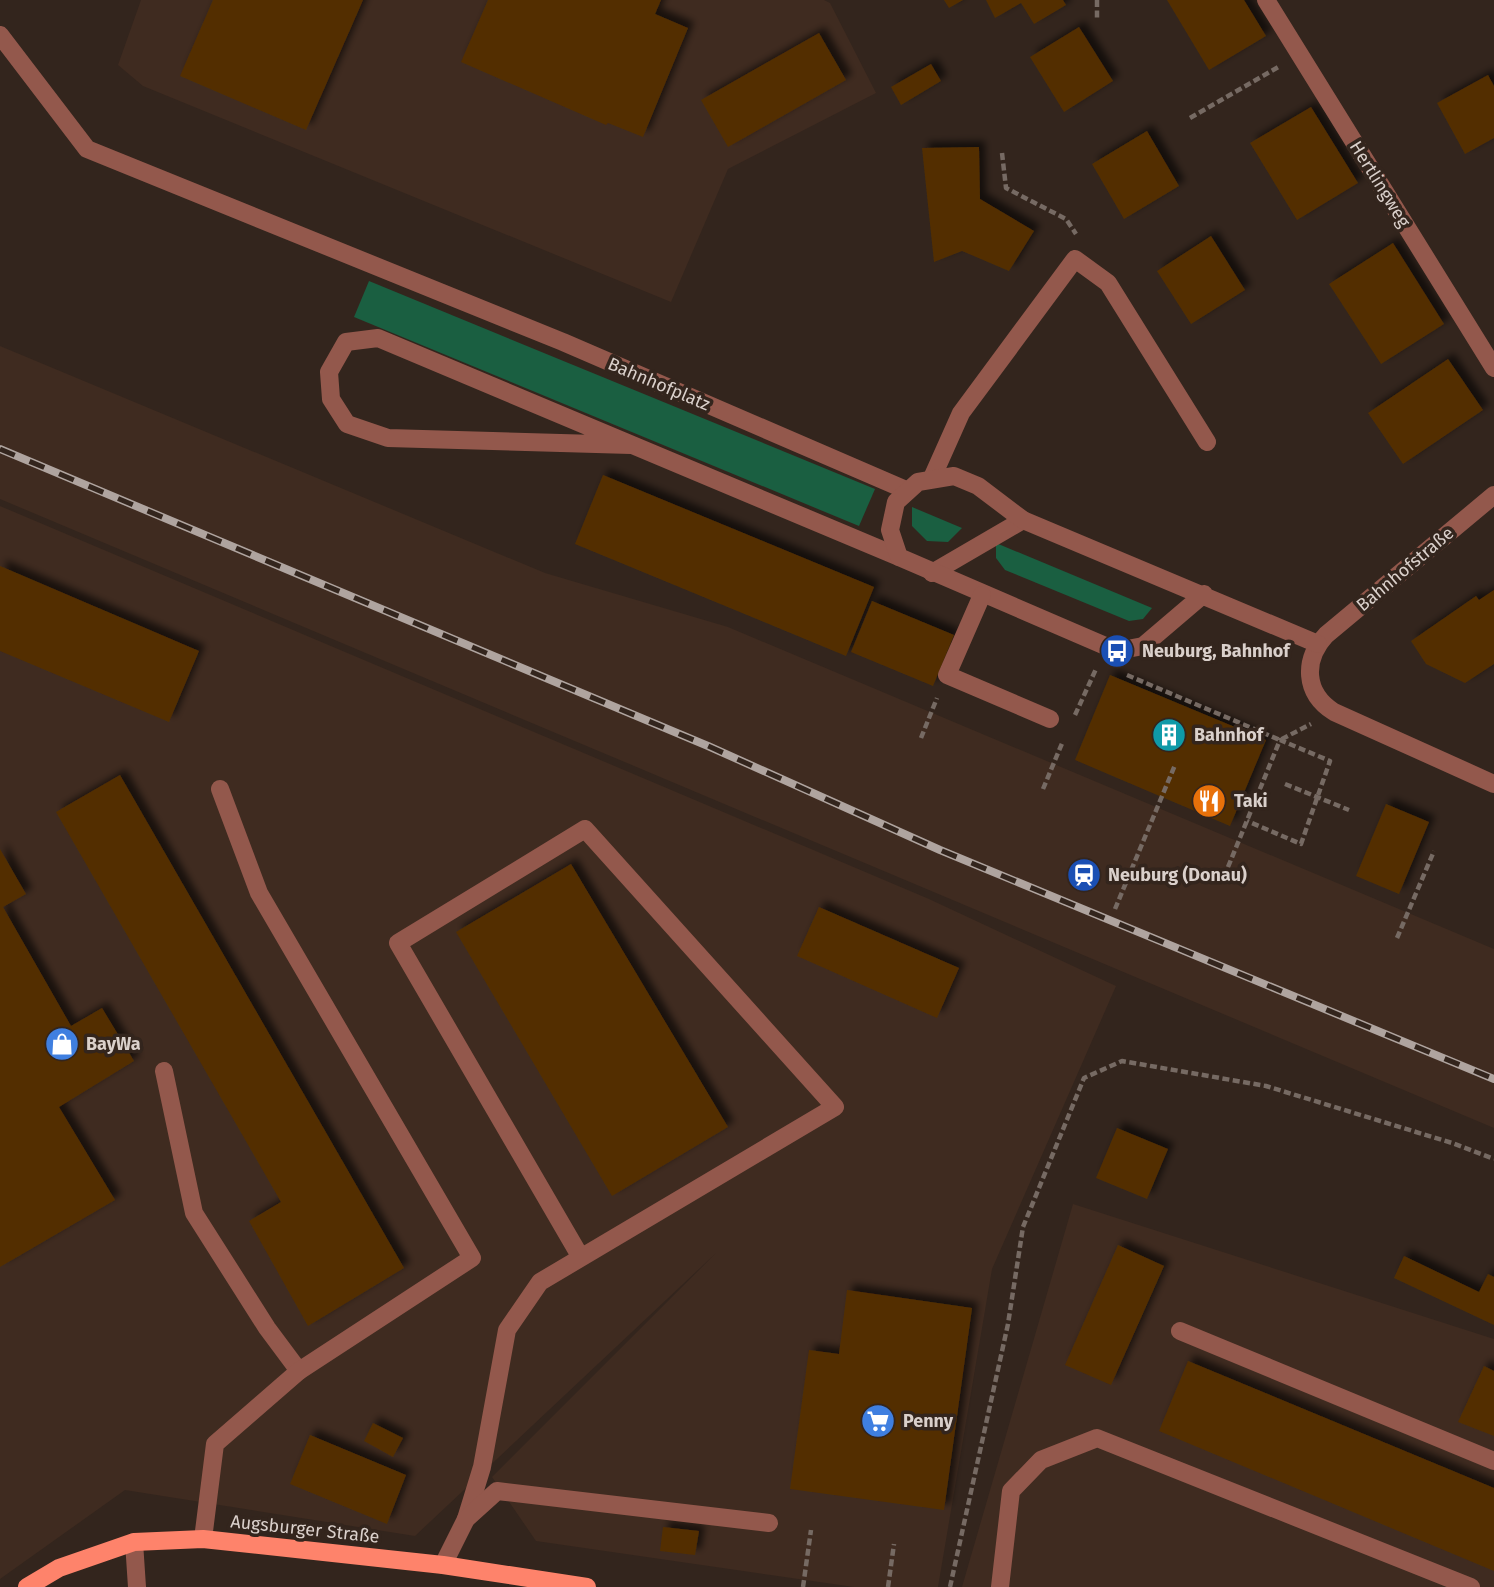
<svg xmlns="http://www.w3.org/2000/svg" width="1494" height="1587" font-family="'Fira Sans',sans-serif">
	<defs>
		<filter id="shadow"><feDropShadow dx="6" dy="-6" stdDeviation="3.5" flood-color="#0009"/></filter>
	</defs>
	<rect width="100%" height="100%" fill="#33251d"/>
	<!-- built -->
	<g fill="#3f2b20">
		<polygon points="141,0 824,0 830,3 876,93 728,169 671,302 143,86 118,65"/>
		<polygon points="0,346 545,573 728,627 1494,949 1494,1128 0,499"/>
		<polygon points="0,506 929,899 1116,986 992,1269 938,1587 854,1587 536,1541 492,1477 716,1253 415,1536 125,1490 0,1579"/>
		<polygon points="1073,1204 1494,1339 1494,1587 962,1587"/>
	</g>
	<!-- green -->
	<g fill="#1a5f41">
		<polygon points="369,281 875,489 859,526 354,317"/>
		<polygon points="912,507 962,528 948,542 927,541 912,526"/>
		<polygon points="996,543 1152,608 1143,619 1129,621 1005,570 996,558"/>
	</g>
	<!-- building -->
	<g fill="#522f06" filter="url(#shadow)">
		<polygon points="213,0 363,0 306,130 180,76"/>
		<polygon points="488,0 661,0 655,14 688,28 643,137 608,123 606,125 461,62"/>
		<polygon points="944,0 963,0 949,8"/>
		<polygon points="986,0 1063,0 1066,5 1034,24 1021,3 995,18"/>
		<polygon points="1167,0 1244,0 1266,36 1209,70"/>
		<polygon points="1079,27 1113,81 1064,112 1030,57"/>
		<polygon points="819,33 846,80 728,147 701,100"/>
		<polygon points="931,64 941,81 901,105 891,87"/>
		<polygon points="1488,75 1494,86 1494,138 1465,154 1437,103"/>
		<polygon points="1311,107 1358,183 1297,220 1250,143"/>
		<polygon points="1147,131 1179,186 1124,219 1092,164"/>
		<polygon points="979,147 980,199 1034,231 1009,271 962,251 934,262 922,148"/>
		<polygon points="1211,236 1245,290 1191,324 1157,271"/>
		<polygon points="1393,243 1444,324 1381,364 1329,284"/>
		<polygon points="1448,359 1483,410 1403,464 1368,413"/>
		<polygon points="603,475 874,587 846,656 575,544"/>
		<polygon points="0,566 199,651 169,722 0,651"/>
		<polygon points="1494,590 1494,664 1465,683 1426,664 1411,641 1476,596 1479,600"/>
		<polygon points="872,601 954,635 933,686 851,652"/>
		<polygon points="1110,675 1266,740 1230,826 1075,760"/>
		<polygon points="120,775 404,1268 308,1326 249,1221 281,1202 56,812"/>
		<polygon points="1386,804 1429,822 1399,894 1356,876"/>
		<polygon points="0,849 26,894 3,907 71,1026 102,1008 134,1061 59,1107 115,1200 0,1267"/>
		<polygon points="571,864 728,1127 612,1196 456,932"/>
		<polygon points="819,907 959,968 937,1018 797,956"/>
		<polygon points="1117,1128 1168,1149 1147,1199 1096,1178"/>
		<polygon points="1118,1245 1164,1266 1111,1385 1065,1365"/>
		<polygon points="1404,1256 1479,1292 1488,1274 1494,1277 1494,1325 1394,1278"/>
		<polygon points="847,1290 972,1308 944,1510 790,1489 809,1350 839,1354"/>
		<polygon points="1188,1361 1494,1488 1494,1571 1159,1431"/>
		<polygon points="1484,1366 1494,1371 1494,1436 1458,1422"/>
		<polygon points="373,1423 403,1438 393,1457 364,1441"/>
		<polygon points="310,1435 406,1475 387,1524 290,1484"/>
		<polygon points="663,1527 699,1531 695,1555 660,1551"/>
	</g>
	<g fill="none" stroke-linecap="round" stroke-linejoin="round">
		<!-- path -->
		<g stroke="#766a63" stroke-width="4.5" stroke-dasharray="7 3.5" stroke-linecap="butt">
			<polyline points="1097,0 1097,18"/>
			<polyline points="1190,118 1280,66"/>
			<polyline points="1002,153 1006,188 1066,219 1076,234"/>
			<polyline points="1127,675 1280,740 1311,724"/>
			<polyline points="1075,715 1096,669"/>
			<polyline points="921,738 937,698"/>
			<polyline points="1285,784 1349,810"/>
			<polyline points="1043,789 1063,741"/>
			<polyline points="1228,867 1280,740 1330,761 1301,844 1247,821"/>
			<polyline points="1115,909 1175,765"/>
			<polyline points="1397,938 1434,851"/>
			<polyline points="803,1587 811,1530"/>
			<polyline points="888,1587 894,1544"/>
			<polyline points="950,1587 1008,1324 1023,1227 1084,1078 1122,1061 1266,1086 1452,1143 1494,1159"/>
		</g>
		<!-- minor -->
		<g stroke="#93584c" stroke-width="18">
			<polyline points="1266,0 1494,368"/>
			<polyline points="0,35 87,149 563,342 906,490"/>
			<polyline points="631,445 388,438 347,424 331,399 329,372 346,342 378,338 899,557"/>
			<polyline points="932,478 961,413 1075,259 1108,283 1207,442"/>
			<path d="M1494,495L1326,635C1303,660 1304,693 1334,712L1494,784"/>
			<polyline points="932,573 1023,520"/>
			<polyline points="1204,594 1143,646 1117,651 899,557 890,530 896,502 918,482 954,476 978,486 1023,520 1318,644"/>
			<polyline points="982,595 947,675 1050,719"/>
			<polyline points="164,1071 194,1213 267,1328 299,1371"/>
			<polyline points="1180,1331 1494,1461"/>
			<polyline points="466,1519 482,1467 507,1330 540,1282 835,1107 585,829 398,943 580,1256"/>
			<polyline points="203,1539 215,1444 299,1371 472,1258 259,893 220,789"/>
			<polyline points="134,1542 137,1587"/>
			<polyline points="443,1565 466,1519 497,1491 769,1523"/>
			<polyline points="1000,1587 1011,1491 1041,1460 1097,1438 1471,1587"/>
		</g>
		<!-- major -->
		<polyline stroke="#fe836b" stroke-width="18" points="27,1587 59,1568 134,1542 203,1539 443,1565 587,1587"/>
		<!-- rail casing -->
		<g stroke="#afa49f" stroke-width="8">
			<polyline id="rail" points="0,449 708,746 940,850 1494,1079"/>
		</g>
		<!-- rail -->
		<use href="#rail" stroke="#33251d" stroke-width="5" stroke-dasharray="16" stroke-linecap="butt"/>
	</g>
	<!-- icons -->
	<defs>
		<g id="bus-disc" transform="scale(1.75)"><circle r="9.5" fill="#1a4fb4" stroke="#33251d"/><path d="M-5-6H5V4H4V6H2V4H-2V6H-4V4H-5ZM-3.5-4V0h7V-4ZM-3.5 1.2v1.5H-2V1.2ZM2 1.2v1.5H3.5V1.2Z" fill="#fff"/></g>
		<g id="building-disc" transform="scale(1.75)"><circle r="9.5" fill="#0f9aa8" stroke="#33251d"/><path d="M-4-6H4V6H1V3H-1V6H-4ZM-2.5-4.3h1.7v1.8h-1.7ZM.8-4.3h1.7v1.8H.8ZM-2.5-1h1.7V.8h-1.7ZM.8-1h1.7V.8H.8Z" fill="#fff"/></g>
		<g id="restaurant-disc" transform="scale(1.75)"><circle r="9.5" fill="#e8710a" stroke="#33251d"/><path d="M-5-6h1v4h1v-4h1v4h1v-4h1v5L-1.5 .5V6h-2V.5L-5-1ZM5-6V6H3V1.5H1.5Q1.5-4 5-6Z" fill="#fff"/></g>
		<g id="station-disc" transform="scale(1.75)"><circle r="9.5" fill="#1a4fb4" stroke="#33251d"/><path d="M-3-6H3Q5-6 5-4V2Q5 4 3 4L4.5 6H3L1.5 4h-3L-3 6H-4.5L-3 4Q-5 4-5 2V-4Q-5-6-3-6ZM-3.5-4v3h7v-3ZM-3.5 1v1.5H-2V1ZM2 1v1.5H3.5V1Z" fill="#fff"/></g>
		<g id="shop-disc" transform="scale(1.75)"><circle r="9.5" fill="#3f7fe0" stroke="#33251d"/><path d="M-5-2.5h2.3a2.7 3.5 0 0 1 5.4 0H5L5.5 6h-11ZM-1.5-2.5h3a1.5 2.3 0 0 0-3 0Z" fill="#fff"/></g>
		<g id="supermarket-disc" transform="scale(1.75)"><circle r="9.5" fill="#3f7fe0" stroke="#33251d"/><path d="M-6-5.5h2.5l.6 2H6L4.5 2H-2.5L-4.4-4H-6ZM-1.5 3.2a1.3 1.3 0 1 0 .1 0ZM3 3.2a1.3 1.3 0 1 0 .1 0Z" fill="#fff"/></g>
	</defs>
	<g fill-rule="evenodd">
		<use href="#bus-disc" x="1117" y="651"/>
		<use href="#building-disc" x="1169" y="735"/>
		<use href="#restaurant-disc" x="1209" y="801"/>
		<use href="#station-disc" x="1084" y="875"/>
		<use href="#shop-disc" x="62" y="1044"/>
		<use href="#supermarket-disc" x="878" y="1421"/>
	</g>
	<g text-anchor="middle" stroke-width="7" stroke-linejoin="round" paint-order="stroke">
		<!-- street labels -->
		<g font-size="18" fill="#dad0cb" stroke="#33251d">
			<text transform="translate(1380 184) rotate(58)" y="6">Hertlingweg</text>
			<text transform="translate(659 384) rotate(23)" y="6">Bahnhofplatz</text>
			<text transform="translate(1405 569) rotate(-40)" y="6">Bahnhofstraße</text>
			<text transform="translate(305 1529) rotate(6)" y="6">Augsburger Straße</text>
		</g>
		<!-- poi labels -->
		<g font-size="18" font-weight="bold" fill="#dad0cb" stroke="#33251d" text-anchor="start">
			<text x="1142" y="657">Neuburg, Bahnhof</text>
			<text x="1194" y="741">Bahnhof</text>
			<text x="1234" y="807">Taki</text>
			<text x="1108" y="881">Neuburg (Donau)</text>
			<text x="86" y="1050">BayWa</text>
			<text x="903" y="1427">Penny</text>
		</g>
	</g>
</svg>
